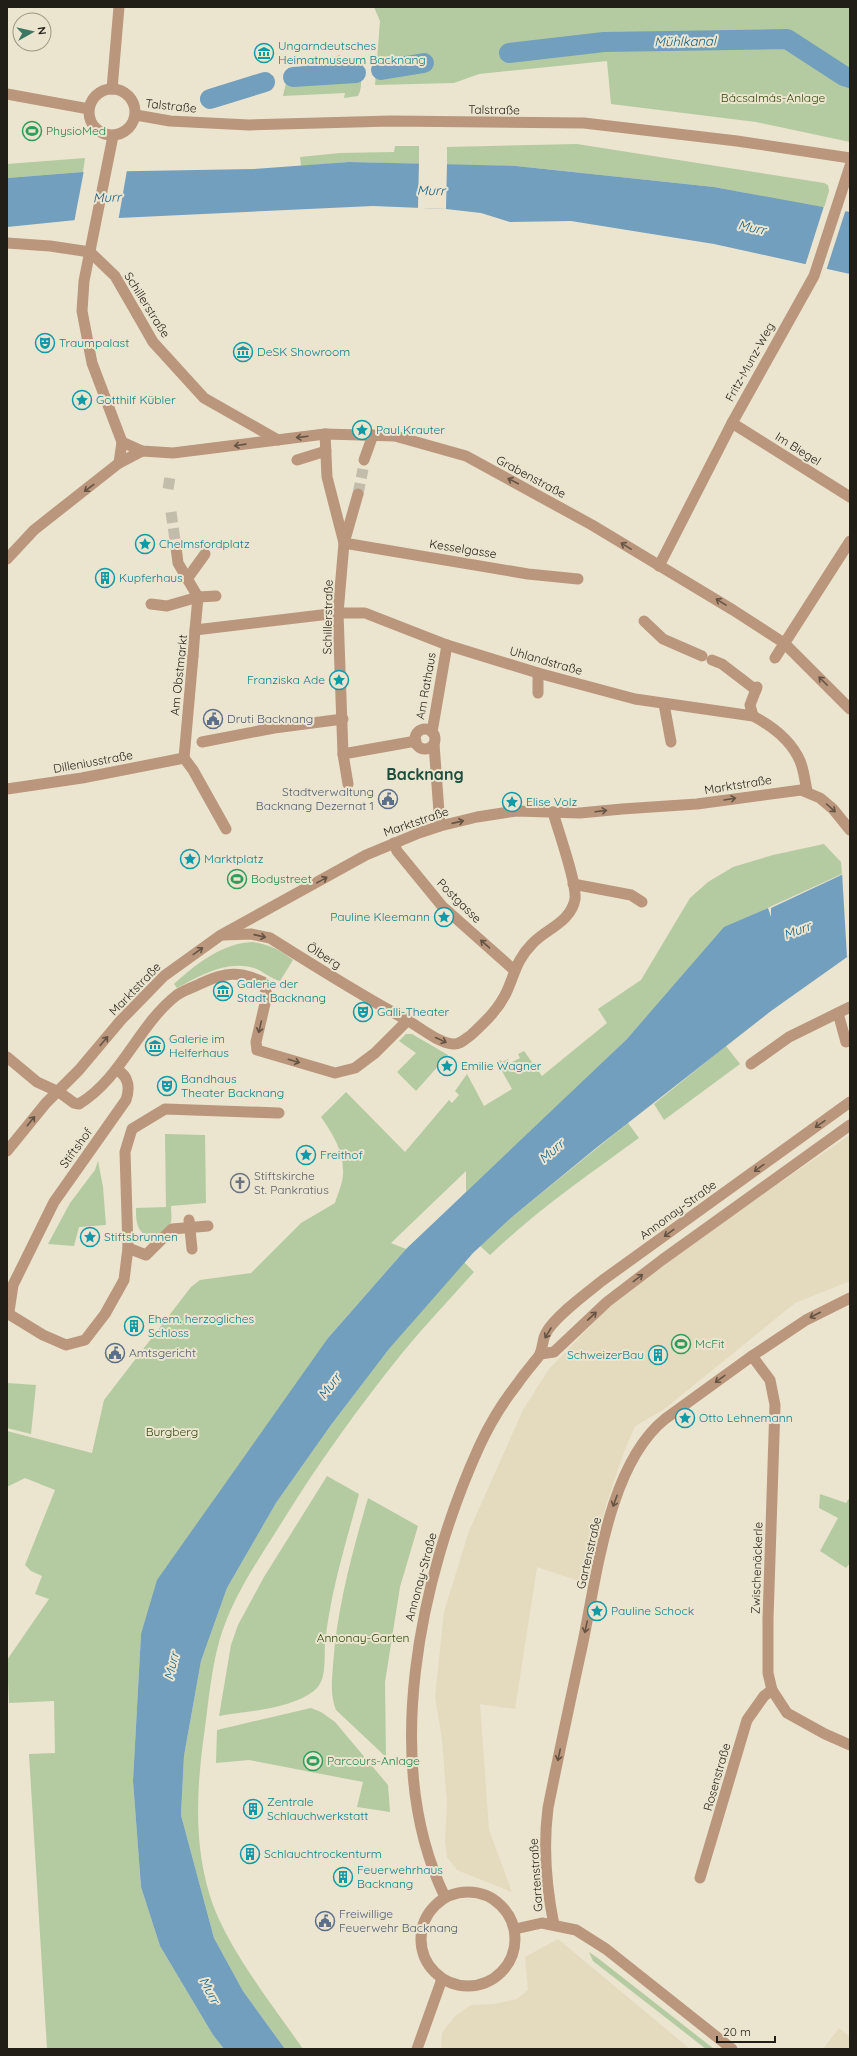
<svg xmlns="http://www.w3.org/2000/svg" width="857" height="2056" font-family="Quicksand,sans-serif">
	<rect width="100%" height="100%" fill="#ebe4cf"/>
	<!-- built -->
	<g fill="#e4dabe">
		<polygon points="850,1135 850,1281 795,1303 663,1410 635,1426 624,1452 606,1505 585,1583 537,1567 515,1709 480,1704 489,1830 512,1892 457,1870 447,1857 445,1840 447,1803 442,1739 435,1697 444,1612 469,1531 523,1410 549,1369 607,1309 652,1274 743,1208"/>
		<polygon points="558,1939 690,2049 441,2049 442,2033 455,2016 471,2005 494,2004 517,1999 528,1990 525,1957"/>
		<polygon points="839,2028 850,2037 850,2049 823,2049"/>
	</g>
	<!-- green -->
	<g fill="#b4cba1">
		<polygon points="374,7 850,7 850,142 756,122 611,104 607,61 479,74 454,83 375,85 380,21"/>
		<path d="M340,55L341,63L357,61C360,73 364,85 358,96L344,98L345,93L283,96L289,70Z"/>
		<polygon points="577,144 824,183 828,185 829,191 824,208 714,187 516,166 447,165 447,147"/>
		<polygon points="395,146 419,146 419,164 349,162 301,166 300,157 340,153 394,152"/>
		<polygon points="85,158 83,172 7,178 7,164"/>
		<path d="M824,844L841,862L842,874L724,928L626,1040L562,1103L466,1192V1171L391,1243L406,1249L328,1338L141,1634L133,1781L141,1887L160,1946L213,2035L224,2049H47L29,1754L55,1753L54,1701L9,1703L7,1660L49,1599L35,1594L42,1576L31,1571L25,1565L55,1490L25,1478L7,1487V1431L92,1453L104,1400L191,1287L200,1280L251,1273L301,1223L335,1203C338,1193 344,1181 343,1170C343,1150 332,1133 321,1117L346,1092L405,1152L449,1100L452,1103L459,1095L455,1091L467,1074L484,1106L512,1089L497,1062L501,1060L502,1062L508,1059L510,1063L520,1058L518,1054L524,1051L542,1076L607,1023L598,1009L641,980L690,898L708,882L733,867L773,855Z"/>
		<path d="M253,942C268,944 281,950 293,960L280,981C271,979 263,971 254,968C226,960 202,975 177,988L174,984C196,964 222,943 253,942Z"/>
		<polygon points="406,1034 412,1034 448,1055 416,1091 397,1072 416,1053 399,1041"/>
		<polygon points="726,1046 740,1064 664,1120 654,1104"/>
		<path d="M628,1123L639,1138C588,1175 536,1211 490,1255L480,1246L512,1217Z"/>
		<path d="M165,1134L205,1135L206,1203L171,1206C171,1211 172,1217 171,1222C168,1234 148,1242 140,1230C136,1224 136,1216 136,1208L166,1207Z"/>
		<polygon points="98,1161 103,1187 106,1225 79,1227 74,1246 48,1244 70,1203 95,1170"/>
		<path d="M464,1262L474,1272C451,1298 426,1324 403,1352C357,1409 315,1468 277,1530C258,1560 238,1590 225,1624C211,1660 209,1703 203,1742C196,1798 194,1851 213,1905C231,1953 274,2007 303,2049H285L243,1991L214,1938L181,1815L184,1756L201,1661L227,1588L276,1503L331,1425L389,1349Z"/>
		<polygon points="7,1383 36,1385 31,1434 7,1428"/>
		<path d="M327,1476L359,1494C346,1543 330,1593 325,1644C324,1659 327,1680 315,1690C292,1709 248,1711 219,1716L231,1645L238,1625L264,1577Z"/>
		<polygon points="820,1494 846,1503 850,1497 850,1563 846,1568 820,1551 838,1518 819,1508"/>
		<path d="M368,1498L418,1526L400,1587L385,1682L386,1757L336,1710C330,1695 332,1681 333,1665C337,1608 352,1553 368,1498Z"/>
		<polygon points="311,1708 321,1712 335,1722 388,1785 390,1812 357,1807 363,1782 249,1760 216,1763 217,1730"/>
		<polygon points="589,1952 599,1959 714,2049 706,2049 593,1961"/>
	</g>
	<!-- water -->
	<g fill="#729fbd">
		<polygon points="349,162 516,166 714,187 850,212 850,274 714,244 571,221 510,222 481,213 446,209 373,206 76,220 7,227 7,178 83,172 254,169"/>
		<polygon points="850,871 850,955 771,1011 596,1148 512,1217 473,1253 389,1349 331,1425 276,1503 227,1588 201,1661 184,1756 181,1815 214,1938 243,1991 285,2049 224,2049 213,2035 160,1946 141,1887 133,1781 141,1634 157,1580 328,1338 406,1249 626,1040 724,927 768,908 771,917 771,908"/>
	</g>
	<!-- pier -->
	<g fill="#ebe4cf">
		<polygon points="419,162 447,163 446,209 418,208"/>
		<polygon points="84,170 127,170 118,222 74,223"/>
		<polygon points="824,206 846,209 826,271 805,266"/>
		<polygon points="850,869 850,955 847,957 842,872"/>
	</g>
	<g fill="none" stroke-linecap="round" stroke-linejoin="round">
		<!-- canal -->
		<g stroke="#729fbd" stroke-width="20">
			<polyline points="509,53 604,42 787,39 844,76 850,78"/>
			<polyline points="381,70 424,63"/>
			<polyline points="293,77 356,73"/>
			<polyline points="210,99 265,82"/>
		</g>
		<!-- pedestrian-tunnel -->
		<g stroke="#c2bcaa" stroke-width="11" stroke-dasharray="11 5.5" stroke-linecap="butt">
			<polyline points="168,489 170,477"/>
			<polyline points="358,494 363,469"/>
			<polyline points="171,512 176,547"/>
		</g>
		<!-- pedestrian -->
		<g stroke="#ba967c" stroke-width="11">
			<polyline points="90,252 115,276 137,314"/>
			<polyline points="325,434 327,477 344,543 338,613 343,754 348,784"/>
			<polyline points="297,460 326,451"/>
			<polyline points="364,460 373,435"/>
			<polyline points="358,494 344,543 528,574 578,579"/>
			<polyline points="176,547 178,563 198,597 195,630"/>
			<polyline points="659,566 732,423 850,497"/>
			<polyline points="187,579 205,554"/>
			<polyline points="151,604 167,606 198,597 216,596"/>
			<polyline points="644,621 663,639 702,656"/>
			<path d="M193,656L195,630L338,613H365L447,645L538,673L635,699L753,716C772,726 791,740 800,761C804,770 805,782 807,791"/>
			<polyline points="775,658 850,541"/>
			<polyline points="712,660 722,664 756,690"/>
			<polyline points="538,693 538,673"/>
			<polyline points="664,704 671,742"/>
			<polyline points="753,716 750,705 757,687"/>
			<circle cx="425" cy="739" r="10"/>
			<polyline points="432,732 447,645"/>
			<polyline points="202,742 274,728 343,719"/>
			<polyline points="434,744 440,826"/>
			<polyline points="343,754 416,741"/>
			<polyline points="838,1013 846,1042"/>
			<polyline points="751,1064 789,1037 850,1007"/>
		</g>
		<!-- minor -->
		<g stroke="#ba967c" stroke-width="11">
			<polyline points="7,94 89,109"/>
			<polyline points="113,136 84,281 82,311 92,363 122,442 119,463"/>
			<polyline points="7,243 50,246 90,252"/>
			<polyline points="137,314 153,342 204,398 278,440"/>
			<polyline points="732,423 814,276 850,166"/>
			<polyline points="122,442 142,451 173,453 325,434 395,436 466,456 592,525 733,610 784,643 850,709"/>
			<polyline points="7,559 34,530 119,463 142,451"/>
			<polyline points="184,758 193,656"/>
			<polyline points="184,758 193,770 226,829"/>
			<polyline points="7,789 82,778 184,758"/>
			<polyline points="394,843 397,851 442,906 514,970"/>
			<polyline points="573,884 631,895 642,902"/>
			<path d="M224,935L251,934L270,938C315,966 360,995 407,1020C421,1028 437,1042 453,1044C460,1045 465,1039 471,1035C485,1022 499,1009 507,991C515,973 517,959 532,944C546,929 571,922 575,899C577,882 558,831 553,812"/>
			<path d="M7,1057L37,1082L59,1092L74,1103L79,1104C122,1078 138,1025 177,995C184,990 194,987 202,983C225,972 240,971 263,982L267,995L256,1042L257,1050L335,1073L355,1068L375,1053L408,1020"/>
			<polyline points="7,1151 46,1103 79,1070 121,1020 164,976 221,935 366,855 419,833 440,826 477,817 516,811 580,813 622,809 697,804 801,790 820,798 833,809 850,830"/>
			<polyline points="189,1220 192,1249"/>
			<polyline points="128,1248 146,1255 172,1229 208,1226"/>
			<path d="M9,1312L13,1285L54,1202L126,1100C130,1088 129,1076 117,1070"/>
			<polyline points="7,1313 43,1335 66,1345 85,1340 105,1314 124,1280 128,1248 125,1152 132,1129 165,1109 279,1113"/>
			<polyline points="752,1356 770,1380 775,1405 768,1619 768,1673 772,1690 787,1713 825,1734 850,1745"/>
			<polyline points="700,1878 747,1720 764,1696 772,1690"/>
			<path d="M554,1925C546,1886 543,1847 548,1808C559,1753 571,1697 583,1642C597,1574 609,1464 665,1419L752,1356L806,1320L850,1298"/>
		</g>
		<!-- tertiary -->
		<g stroke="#ba967c" stroke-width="11">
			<circle cx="112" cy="112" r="23"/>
			<polyline points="112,89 119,7"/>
			<polyline points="136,115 170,121 249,125 391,121 584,123 737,141 850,158"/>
			<polyline points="540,1354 554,1352 607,1302 662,1260 850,1125"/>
			<circle cx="468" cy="1939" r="47"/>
			<path d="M445,1897C380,1763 420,1577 479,1447C489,1425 503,1402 518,1383C524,1374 532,1365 539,1356C543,1349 542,1340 546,1333C554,1317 588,1292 603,1280L850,1102"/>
			<polyline points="515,1929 542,1923 576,1930 606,1949 732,2049"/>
			<polyline points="417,2049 442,1979"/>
		</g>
	</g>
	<!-- one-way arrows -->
	<defs><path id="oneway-shaft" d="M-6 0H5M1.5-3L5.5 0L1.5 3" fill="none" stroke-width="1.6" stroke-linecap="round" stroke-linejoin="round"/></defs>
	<g stroke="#655444">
		<use href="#oneway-shaft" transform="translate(302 437) rotate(173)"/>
		<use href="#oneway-shaft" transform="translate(240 445) rotate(172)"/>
		<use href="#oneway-shaft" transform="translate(513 481) rotate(-152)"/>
		<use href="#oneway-shaft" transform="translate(89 488) rotate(143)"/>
		<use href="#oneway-shaft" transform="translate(626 546) rotate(-149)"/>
		<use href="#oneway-shaft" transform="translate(721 602) rotate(-149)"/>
		<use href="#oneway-shaft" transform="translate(823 681) rotate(-135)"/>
		<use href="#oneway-shaft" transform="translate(730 799) rotate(-9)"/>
		<use href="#oneway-shaft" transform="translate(831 808) rotate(42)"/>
		<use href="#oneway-shaft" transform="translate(601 811) rotate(-7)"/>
		<use href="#oneway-shaft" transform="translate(458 822) rotate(-13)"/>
		<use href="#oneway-shaft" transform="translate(322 880) rotate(-29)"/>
		<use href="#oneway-shaft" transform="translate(260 936) rotate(13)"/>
		<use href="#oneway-shaft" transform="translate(485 944) rotate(-139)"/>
		<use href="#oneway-shaft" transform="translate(198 951) rotate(-36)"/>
		<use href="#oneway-shaft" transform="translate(260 1027) rotate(103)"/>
		<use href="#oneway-shaft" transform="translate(441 1040) rotate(25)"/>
		<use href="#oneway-shaft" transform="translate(104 1041) rotate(-50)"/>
		<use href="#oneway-shaft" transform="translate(294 1061) rotate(17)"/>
		<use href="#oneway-shaft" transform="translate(31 1121) rotate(-51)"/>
		<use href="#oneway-shaft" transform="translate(820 1124) rotate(145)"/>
		<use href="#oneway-shaft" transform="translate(759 1168) rotate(144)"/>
		<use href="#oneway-shaft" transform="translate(669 1233) rotate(144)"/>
		<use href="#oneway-shaft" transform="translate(638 1278) rotate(-38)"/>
		<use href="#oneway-shaft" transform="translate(815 1315) rotate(153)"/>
		<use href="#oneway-shaft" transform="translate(592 1316) rotate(-43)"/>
		<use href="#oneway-shaft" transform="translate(548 1333) rotate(121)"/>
		<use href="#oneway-shaft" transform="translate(720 1379) rotate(144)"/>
		<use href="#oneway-shaft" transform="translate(615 1501) rotate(110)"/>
		<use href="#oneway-shaft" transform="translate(586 1627) rotate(102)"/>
		<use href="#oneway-shaft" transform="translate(559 1755) rotate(102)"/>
	</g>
	<!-- icons -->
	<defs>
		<g id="museum-ring" transform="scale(1)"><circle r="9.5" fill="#ebe4cf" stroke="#0f9aa8" stroke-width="1.5"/><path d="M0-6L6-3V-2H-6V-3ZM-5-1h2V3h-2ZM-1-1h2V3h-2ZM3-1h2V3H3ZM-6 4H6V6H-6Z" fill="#0f9aa8"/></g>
		<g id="stadium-ring" transform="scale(1)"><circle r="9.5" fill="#ebe4cf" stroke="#2e9e5b" stroke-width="1.5"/><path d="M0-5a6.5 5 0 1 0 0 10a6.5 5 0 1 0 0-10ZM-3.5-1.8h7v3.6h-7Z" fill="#2e9e5b"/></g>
		<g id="theatre-ring" transform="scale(1)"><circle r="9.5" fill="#ebe4cf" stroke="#0f9aa8" stroke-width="1.5"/><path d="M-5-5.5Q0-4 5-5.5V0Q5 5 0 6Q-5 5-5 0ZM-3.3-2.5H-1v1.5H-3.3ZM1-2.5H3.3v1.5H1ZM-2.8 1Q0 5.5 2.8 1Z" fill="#0f9aa8"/></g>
		<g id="sight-ring" transform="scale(1)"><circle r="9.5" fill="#ebe4cf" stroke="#0f9aa8" stroke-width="1.5"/><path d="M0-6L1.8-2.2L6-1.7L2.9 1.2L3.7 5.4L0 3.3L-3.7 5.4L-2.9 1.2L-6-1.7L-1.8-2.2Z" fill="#0f9aa8"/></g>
		<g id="building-ring" transform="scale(1)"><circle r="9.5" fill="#ebe4cf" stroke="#0f9aa8" stroke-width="1.5"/><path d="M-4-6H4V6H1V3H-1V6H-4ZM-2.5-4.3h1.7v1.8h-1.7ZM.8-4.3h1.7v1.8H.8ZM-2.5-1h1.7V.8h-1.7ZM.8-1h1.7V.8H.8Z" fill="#0f9aa8"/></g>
		<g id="civic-ring" transform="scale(1)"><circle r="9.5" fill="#ebe4cf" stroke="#5c6f8a" stroke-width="1.5"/><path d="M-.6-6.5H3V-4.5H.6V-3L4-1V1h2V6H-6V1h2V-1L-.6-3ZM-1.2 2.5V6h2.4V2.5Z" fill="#5c6f8a"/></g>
		<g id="church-ring" transform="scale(1)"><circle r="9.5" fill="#ebe4cf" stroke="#6b7280" stroke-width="1.5"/><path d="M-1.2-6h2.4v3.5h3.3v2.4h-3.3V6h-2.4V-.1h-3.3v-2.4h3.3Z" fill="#6b7280"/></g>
	</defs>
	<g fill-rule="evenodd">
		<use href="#museum-ring" x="264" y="53"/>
		<use href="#stadium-ring" x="32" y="131"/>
		<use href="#theatre-ring" x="45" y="343"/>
		<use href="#museum-ring" x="243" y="352"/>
		<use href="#sight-ring" x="82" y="400"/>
		<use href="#sight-ring" x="362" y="430"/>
		<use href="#sight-ring" x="145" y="544"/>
		<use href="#building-ring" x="105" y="578"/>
		<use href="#sight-ring" x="339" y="680"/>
		<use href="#civic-ring" x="213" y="719"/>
		<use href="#civic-ring" x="388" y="799"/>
		<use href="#sight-ring" x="512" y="802"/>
		<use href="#sight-ring" x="190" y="859"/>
		<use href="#stadium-ring" x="237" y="879"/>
		<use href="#sight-ring" x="444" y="917"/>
		<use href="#museum-ring" x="223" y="991"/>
		<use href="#theatre-ring" x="363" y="1012"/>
		<use href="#museum-ring" x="155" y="1046"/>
		<use href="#sight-ring" x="447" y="1066"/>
		<use href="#theatre-ring" x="167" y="1086"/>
		<use href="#sight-ring" x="306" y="1155"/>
		<use href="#church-ring" x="240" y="1183"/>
		<use href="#sight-ring" x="90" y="1237"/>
		<use href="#building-ring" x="134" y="1326"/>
		<use href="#stadium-ring" x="681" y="1344"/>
		<use href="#civic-ring" x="115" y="1353"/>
		<use href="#building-ring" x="658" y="1355"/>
		<use href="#sight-ring" x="685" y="1418"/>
		<use href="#sight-ring" x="597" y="1611"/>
		<use href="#stadium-ring" x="313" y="1761"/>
		<use href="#building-ring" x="253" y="1809"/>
		<use href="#building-ring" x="250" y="1854"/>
		<use href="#building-ring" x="343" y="1877"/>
		<use href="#civic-ring" x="325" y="1921"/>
	</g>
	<g text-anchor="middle" stroke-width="4" stroke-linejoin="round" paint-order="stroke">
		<!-- culture labels -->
		<g font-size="12" fill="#0d838f" stroke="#ebe4cf" text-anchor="start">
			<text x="278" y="50">Ungarndeutsches<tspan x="278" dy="14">Heimatmuseum Backnang</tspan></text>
			<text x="59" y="347">Traumpalast</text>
			<text x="257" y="356">DeSK Showroom</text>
			<text x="96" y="404">Gotthilf Kübler</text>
			<text x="376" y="434">Paul Krauter</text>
			<text x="159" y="548">Chelmsfordplatz</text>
			<text x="119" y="582">Kupferhaus</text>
			<text x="325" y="684" text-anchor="end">Franziska Ade</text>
			<text x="526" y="806">Elise Volz</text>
			<text x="204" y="863">Marktplatz</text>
			<text x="430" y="921" text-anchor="end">Pauline Kleemann</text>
			<text x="237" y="988">Galerie der<tspan x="237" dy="14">Stadt Backnang</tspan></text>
			<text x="377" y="1016">Galli-Theater</text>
			<text x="169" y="1043">Galerie im<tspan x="169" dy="14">Helferhaus</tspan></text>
			<text x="461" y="1070">Emilie Wagner</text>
			<text x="181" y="1083">Bandhaus<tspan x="181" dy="14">Theater Backnang</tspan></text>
			<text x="320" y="1159">Freithof</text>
			<text x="104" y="1241">Stiftsbrunnen</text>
			<text x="148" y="1323">Ehem. herzogliches<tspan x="148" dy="14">Schloss</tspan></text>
			<text x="644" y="1359" text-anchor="end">SchweizerBau</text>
			<text x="699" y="1422">Otto Lehnemann</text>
			<text x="611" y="1615">Pauline Schock</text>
			<text x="267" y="1806">Zentrale<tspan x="267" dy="14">Schlauchwerkstatt</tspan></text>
			<text x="264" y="1858">Schlauchtrockenturm</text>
			<text x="357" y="1874">Feuerwehrhaus<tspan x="357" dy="14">Backnang</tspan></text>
		</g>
		<!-- park labels -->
		<g font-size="12" fill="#2f4b09" stroke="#ebe4cf">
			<text x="773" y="102">Bácsalmás-Anlage</text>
			<text x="172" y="1436">Burgberg</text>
			<text x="363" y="1642">Annonay-Garten</text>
		</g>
		<!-- street labels -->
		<g font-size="12" fill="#201e16" stroke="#ebe4cf">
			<text transform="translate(171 106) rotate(6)" y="4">Talstraße</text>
			<text transform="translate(494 110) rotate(1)" y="4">Talstraße</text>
			<text transform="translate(147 305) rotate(58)" y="4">Schillerstraße</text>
			<text transform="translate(750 362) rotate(-61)" y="4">Fritz-Munz-Weg</text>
			<text transform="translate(798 449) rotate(32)" y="4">Im Biegel</text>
			<text transform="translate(531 477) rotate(28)" y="4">Grabenstraße</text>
			<text transform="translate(463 549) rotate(9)" y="4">Kesselgasse</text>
			<text transform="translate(328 617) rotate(-89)" y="4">Schillerstraße</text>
			<text transform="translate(546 661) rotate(16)" y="4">Uhlandstraße</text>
			<text transform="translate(179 675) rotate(-84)" y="4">Am Obstmarkt</text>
			<text transform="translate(426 686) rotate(-80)" y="4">Am Rathaus</text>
			<text transform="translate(93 762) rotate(-10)" y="4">Dilleniusstraße</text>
			<text transform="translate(738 785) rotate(-9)" y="4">Marktstraße</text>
			<text transform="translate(416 822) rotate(-19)" y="4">Marktstraße</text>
			<text transform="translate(459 901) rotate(45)" y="4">Postgasse</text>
			<text transform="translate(324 956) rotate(32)" y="4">Ölberg</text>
			<text transform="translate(135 989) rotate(-46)" y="4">Marktstraße</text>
			<text transform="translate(76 1148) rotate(-54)" y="4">Stiftshof</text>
			<text transform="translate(678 1210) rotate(-36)" y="4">Annonay-Straße</text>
			<text transform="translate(589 1553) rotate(-77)" y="4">Gartenstraße</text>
			<text transform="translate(757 1568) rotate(-88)" y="4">Zwischenäckerle</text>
			<text transform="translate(421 1577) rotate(-75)" y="4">Annonay-Straße</text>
			<text transform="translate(717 1777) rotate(-74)" y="4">Rosenstraße</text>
			<text transform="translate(536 1875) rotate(-94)" y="4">Gartenstraße</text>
		</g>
		<!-- leisure labels -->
		<g font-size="12" fill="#27864d" stroke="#ebe4cf" text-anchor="start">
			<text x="46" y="135">PhysioMed</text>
			<text x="251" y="883">Bodystreet</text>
			<text x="695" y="1348">McFit</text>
			<text x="327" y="1765">Parcours-Anlage</text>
		</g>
		<!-- service labels -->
		<g font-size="12" fill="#4e5e75" stroke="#ebe4cf" text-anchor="start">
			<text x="227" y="723">Druti Backnang</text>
			<text x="374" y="796" text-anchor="end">Stadtverwaltung<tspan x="374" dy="14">Backnang Dezernat 1</tspan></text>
			<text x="129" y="1357">Amtsgericht</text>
			<text x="339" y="1918">Freiwillige<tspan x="339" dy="14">Feuerwehr Backnang</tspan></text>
		</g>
		<!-- worship labels -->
		<g font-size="12" fill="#5b616d" stroke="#ebe4cf" text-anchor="start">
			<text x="254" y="1180">Stiftskirche<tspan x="254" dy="14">St. Pankratius</tspan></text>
		</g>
		<!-- water labels -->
		<g font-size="13" font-style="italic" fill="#105f87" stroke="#ebe4cf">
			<text transform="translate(685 41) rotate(-1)" y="5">Mühlkanal</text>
			<text transform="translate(431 190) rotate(1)" y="5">Murr</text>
			<text transform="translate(107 197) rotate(-2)" y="5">Murr</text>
			<text transform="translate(752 227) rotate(12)" y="5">Murr</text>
			<text transform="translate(797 930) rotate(-21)" y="5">Murr</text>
			<text transform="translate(551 1151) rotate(-41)" y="5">Murr</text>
			<text transform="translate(329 1386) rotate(-53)" y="5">Murr</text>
			<text transform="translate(171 1666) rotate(-77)" y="5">Murr</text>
			<text transform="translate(210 1990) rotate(62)" y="5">Murr</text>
		</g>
		<!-- district labels -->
		<g font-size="16" font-weight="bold" fill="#1d4e3e" stroke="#ebe4cf">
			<text x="425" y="780">Backnang</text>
		</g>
	</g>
	<!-- border -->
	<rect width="857" height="2056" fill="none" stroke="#201e16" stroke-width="16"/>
	<!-- north arrow -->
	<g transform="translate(32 32) rotate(82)"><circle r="19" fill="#ebe4cf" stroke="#9a9585"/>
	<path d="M0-3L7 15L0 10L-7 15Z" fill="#3c7863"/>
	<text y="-6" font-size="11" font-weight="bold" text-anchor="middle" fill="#201e16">N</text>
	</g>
	<!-- scale -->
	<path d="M717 2036v6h58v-6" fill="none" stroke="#201e16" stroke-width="2"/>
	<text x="723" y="2036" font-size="12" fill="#201e16" stroke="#ebe4cf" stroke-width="3" paint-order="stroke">20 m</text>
</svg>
